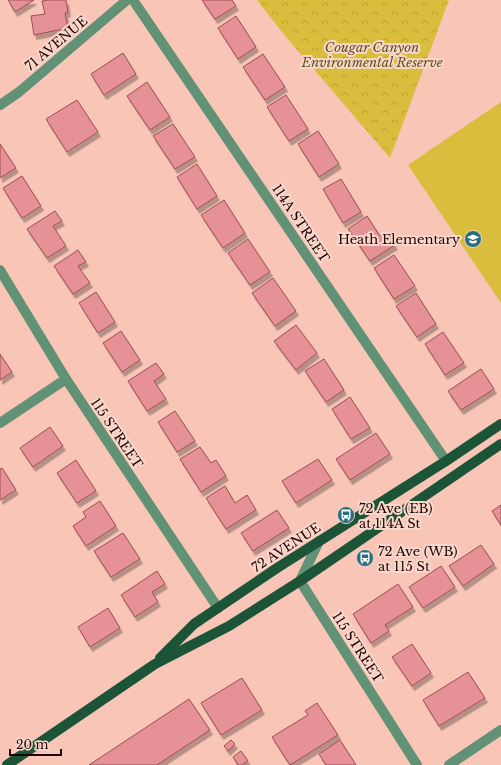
<svg xmlns="http://www.w3.org/2000/svg" width="501" height="765" font-family="'Libre Baskerville',serif">
	<defs>
		<pattern id="forest-crowns" width="20" height="18" patternUnits="userSpaceOnUse"><rect width="20" height="18" fill="#d9be3d"/><path d="M2 6a3 3 0 1 1 6 0M12 15a3 3 0 1 1 6 0" fill="none" stroke="#baa234"/></pattern>
		<filter id="shadow"><feDropShadow dx="2.5" dy="4.5" stdDeviation="0" flood-color="#0004"/></filter>
	</defs>
	<rect width="100%" height="100%" fill="#f8c5b6"/>
	<!-- forest -->
	<polygon fill="url(#forest-crowns)" points="257,0 449,0 390,158 286,37"/>
	<!-- garden -->
	<polygon fill="#d9be3d" points="501,102 501,303 408,165"/>
	<!-- building -->
	<g fill="#e69195" stroke="#9b4e53" filter="url(#shadow)">
		<polygon points="8,0 34,0 15,12"/>
		<polygon points="48,0 66,0 68,12 65,13 68,28 34,35 31,16 45,14 42,1"/>
		<polygon points="202,0 232,0 236,6 215,19"/>
		<polygon points="236,16 256,47 238,59 218,28"/>
		<polygon points="123,53 136,74 104,95 91,74"/>
		<polygon points="263,54 285,87 265,100 243,67"/>
		<polygon points="147,82 170,117 150,130 127,96"/>
		<polygon points="286,95 308,129 289,141 267,107"/>
		<polygon points="77,100 98,132 67,152 46,119"/>
		<polygon points="173,124 195,157 175,169 153,136"/>
		<polygon points="318,131 339,164 319,177 298,144"/>
		<polygon points="0,144 16,168 0,178"/>
		<polygon points="197,164 217,196 197,209 177,177"/>
		<polygon points="22,176 41,206 22,218 3,188"/>
		<polygon points="341,179 361,212 343,223 323,189"/>
		<polygon points="224,200 245,233 223,248 201,215"/>
		<polygon points="55,211 62,221 53,226 66,246 47,258 27,229"/>
		<polygon points="367,216 380,236 386,232 395,245 370,261 348,229"/>
		<polygon points="248,239 270,272 250,285 228,253"/>
		<polygon points="78,250 86,262 78,266 90,283 73,294 54,266"/>
		<polygon points="394,255 415,286 394,299 374,268"/>
		<polygon points="273,278 296,311 275,326 252,293"/>
		<polygon points="96,292 115,322 98,333 79,303"/>
		<polygon points="416,293 436,324 417,337 396,306"/>
		<polygon points="296,325 317,353 296,370 274,341"/>
		<polygon points="121,331 140,360 122,372 103,343"/>
		<polygon points="443,332 464,363 445,375 425,344"/>
		<polygon points="0,354 12,372 0,380"/>
		<polygon points="324,359 344,390 326,402 305,371"/>
		<polygon points="156,363 164,374 154,381 166,399 147,411 128,381"/>
		<polygon points="481,369 494,389 461,410 448,391"/>
		<polygon points="350,397 370,428 351,439 332,409"/>
		<polygon points="175,411 195,441 177,452 158,422"/>
		<polygon points="50,427 63,446 33,467 20,448"/>
		<polygon points="376,433 390,454 350,480 336,459"/>
		<polygon points="200,447 211,463 216,460 226,476 201,492 180,459"/>
		<polygon points="318,459 332,480 296,503 282,481"/>
		<polygon points="76,460 96,491 77,503 57,473"/>
		<polygon points="2,468 16,490 0,500 0,469"/>
		<polygon points="225,486 235,503 247,495 256,510 226,529 206,498"/>
		<polygon points="100,501 116,526 86,546 73,526 86,517 83,512"/>
		<polygon points="501,505 501,525 492,511"/>
		<polygon points="277,510 289,528 253,551 241,533"/>
		<polygon points="123,533 140,559 111,577 94,551"/>
		<polygon points="481,545 494,564 463,586 449,566"/>
		<polygon points="441,566 455,587 423,608 409,587"/>
		<polygon points="157,571 165,584 152,592 158,602 135,617 121,595"/>
		<polygon points="398,584 413,607 385,625 389,631 371,643 353,614"/>
		<polygon points="108,608 120,628 90,647 78,627"/>
		<polygon points="412,644 431,673 412,686 392,657"/>
		<polygon points="468,672 485,698 439,726 423,700"/>
		<polygon points="242,678 262,710 221,735 201,703"/>
		<polygon points="189,699 210,730 157,765 89,765"/>
		<polygon points="317,703 338,735 290,765 272,737 308,715 305,711"/>
		<polygon points="231,740 235,744 228,751 224,746"/>
		<polygon points="340,740 356,765 326,765 319,754"/>
		<polygon points="241,751 248,761 242,765 238,765 233,757"/>
	</g>
	<g fill="none" stroke-linecap="round" stroke-linejoin="round">
		<!-- minor -->
		<g stroke="#629275" stroke-width="10">
			<polyline points="133,0 446,461"/>
			<polyline points="0,105 19,92 127,0"/>
			<polyline points="0,270 66,379 218,608"/>
			<polyline points="0,423 66,379"/>
			<polyline points="319,541 300,581 417,765"/>
			<polyline points="449,765 501,730"/>
		</g>
		<!-- major -->
		<g stroke="#1b5436" stroke-width="10">
			<polyline points="160,658 194,624 277,568 446,461 501,424"/>
			<polyline points="7,765 155,664 229,626 300,581 501,444"/>
		</g>
	</g>
	<!-- icons -->
	<defs>
		<g id="school-disc" transform="scale(0.9)"><circle r="9.5" fill="#2a6e7e" stroke="#f9d7cc"/><path d="M0-5L7-2L0 1L-7-2ZM-4 1L0 2.5L4 1V4Q0 6-4 4Z" fill="#fff"/></g>
		<g id="bus-disc" transform="scale(0.9)"><circle r="9.5" fill="#2a6e7e" stroke="#f9d7cc"/><path d="M-5-6H5V4H4V6H2V4H-2V6H-4V4H-5ZM-3.5-4V0h7V-4ZM-3.5 1.2v1.5H-2V1.2ZM2 1.2v1.5H3.5V1.2Z" fill="#fff"/></g>
	</defs>
	<g fill-rule="evenodd">
		<use href="#school-disc" x="473" y="239"/>
		<use href="#bus-disc" x="346" y="515"/>
		<use href="#bus-disc" x="365" y="558"/>
	</g>
	<g text-anchor="middle" stroke-width="4" stroke-linejoin="round" paint-order="stroke">
		<!-- street labels -->
		<g font-size="13" fill="#200401" stroke="#f9d7cc">
			<text transform="translate(56 43) rotate(-40)" y="5">71 AVENUE</text>
			<text transform="translate(301 223) rotate(56)" y="5">114A STREET</text>
			<text transform="translate(117 433) rotate(56)" y="5">115 STREET</text>
			<text transform="translate(286 547) rotate(-33)" y="5">72 AVENUE</text>
			<text transform="translate(358 647) rotate(57)" y="5">115 STREET</text>
		</g>
		<!-- park labels -->
		<g font-size="13" font-style="italic" fill="#5d511c" stroke="#f9d7cc">
			<text x="372" y="52">Cougar Canyon<tspan x="372" dy="15">Environmental Reserve</tspan></text>
		</g>
		<!-- poi labels -->
		<g font-size="13" fill="#200401" stroke="#f9d7cc" text-anchor="start">
			<text x="460" y="244" text-anchor="end">Heath Elementary</text>
			<text x="359" y="513">72 Ave (EB)<tspan x="359" dy="15">at 114A St</tspan></text>
			<text x="378" y="556">72 Ave (WB)<tspan x="378" dy="15">at 115 St</tspan></text>
		</g>
	</g>
	<!-- scale -->
	<path d="M10 749v6h51v-6" fill="none" stroke="#200401" stroke-width="2"/>
	<text x="16" y="749" font-size="12" fill="#200401" stroke="#f9d7cc" stroke-width="3" paint-order="stroke">20 m</text>
</svg>
